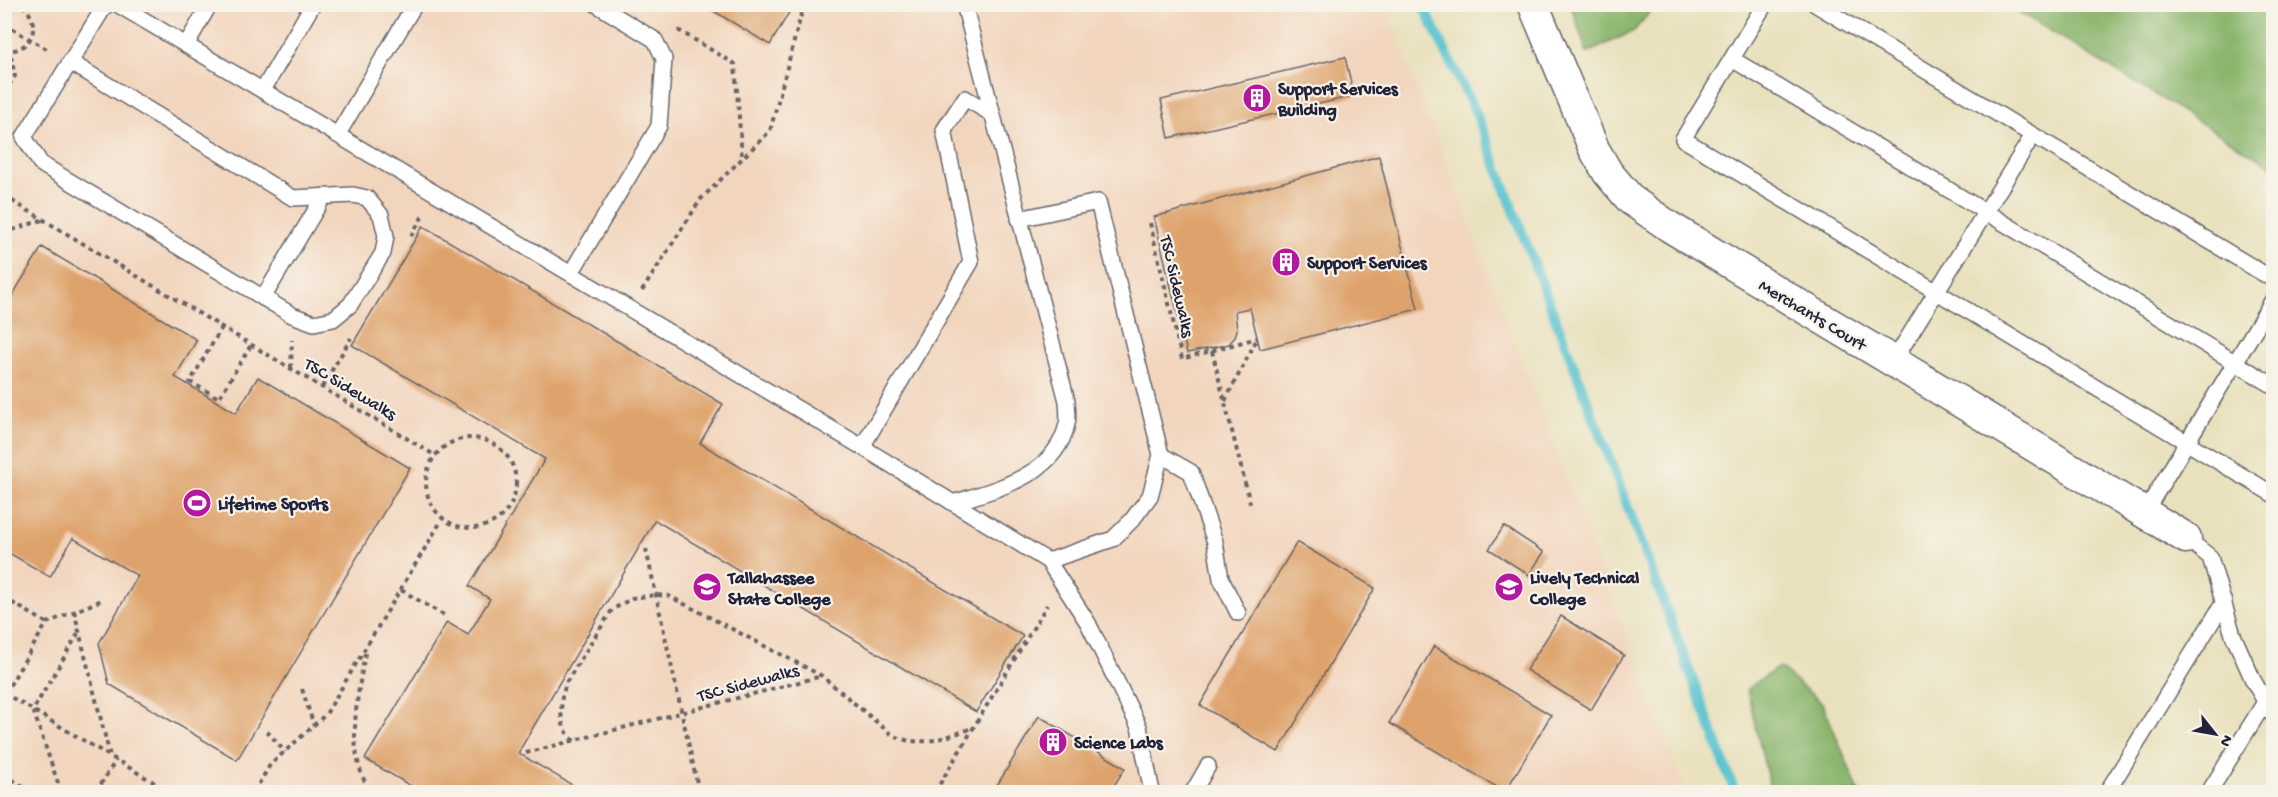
<svg xmlns="http://www.w3.org/2000/svg" width="2278" height="797" font-family="'Gochi Hand',sans-serif">
	<rect width="100%" height="100%" fill="#f7f3e8"/>
	<filter id="ink" filterUnits="userSpaceOnUse"><feTurbulence type="fractalNoise" baseFrequency=".0167" numOctaves="2"/><feDisplacementMap in="SourceGraphic" scale="12" xChannelSelector="R" yChannelSelector="G"/><feConvolveMatrix kernelMatrix="1 2 1 2 8 2 1 2 1" color-interpolation-filters="sRGB"/></filter>
	<filter id="wash" filterUnits="userSpaceOnUse"><feTurbulence type="fractalNoise" baseFrequency=".008" numOctaves="4" result="noise"/><feDisplacementMap in="SourceGraphic" scale="24" xChannelSelector="R" yChannelSelector="G"/><feGaussianBlur stdDeviation="1.35" result="paint"/><feColorMatrix in="noise" values="0 0 0 0 0 0 0 0 0 0 0 0 0 0 0 0 0 1.4 0 .05"/><feComposite in="paint" operator="in"/></filter>
	<g filter="url(#wash)">
		<rect width="100%" height="100%" fill="#e9e1bd"/>
		<!-- built -->
		<polygon fill="#f2d5bd" points="5,4 1386,5 1686,792 5,792"/>
		<!-- forest -->
		<g fill="#89b56c" stroke="#566c54" stroke-width="1.5">
			<polygon points="1571,5 1571,4 1656,5 1634,31 1587,53"/>
			<polygon points="2008,5 2273,5 2273,167"/>
			<polygon points="1779,667 1823,704 1859,792 1771,792 1747,689"/>
		</g>
		<g fill="none" stroke-linecap="round" stroke-linejoin="round">
			<!-- stream -->
			<polyline stroke="#56c2d0" stroke-width="10" points="1422,4 1476,113 1612,465 1735,792"/>
		</g>
		<g id="blocks">
			<!-- building -->
			<g fill="#dea36c">
				<polygon points="702,4 794,4 770,45"/>
				<polygon points="1345,57 1354,96 1169,138 1161,100"/>
				<polygon points="1379,156 1418,309 1260,349 1250,308 1235,311 1237,330 1235,337 1229,344 1187,353 1154,217"/>
				<polygon points="423,226 723,404 700,443 1023,636 976,712 655,520 518,753 584,792 421,792 365,759 447,622 468,635 490,599 469,586 545,459 352,345"/>
				<polygon points="42,247 197,340 175,377 236,413 258,377 410,468 237,760 109,684 99,643 138,576 73,538 50,577 4,550 4,309"/>
				<polygon points="1504,526 1544,552 1529,575 1489,549"/>
				<polygon points="1297,542 1375,588 1278,752 1200,705"/>
				<polygon points="1561,616 1624,655 1591,710 1526,670"/>
				<polygon points="1434,646 1551,715 1505,792 1389,723"/>
				<polygon points="1039,716 1125,768 1110,792 993,792"/>
			</g>
		</g>
	</g>
	<g filter="url(#ink)">
		<use href="#blocks" fill-opacity="0" stroke="#686568" stroke-width="1.5"/>
		<g fill="none" stroke-linecap="round" stroke-linejoin="round">
			<!-- lane casing -->
			<g stroke="#686568" stroke-width="18">
				<g id="lane">
					<polyline points="117,4 862,447 1048,561 1088,623 1139,727 1152,792"/>
					<polyline points="1765,4 1683,139 2274,495"/>
					<polyline points="1815,4 2274,280"/>
					<polyline points="186,45 210,4"/>
					<polyline points="1732,59 2274,386"/>
					<polyline points="70,62 293,198 353,195 367,198 381,215 386,236 383,253 350,305 333,319 314,323 292,315 41,164 24,137 106,4"/>
					<polyline points="263,90 313,4"/>
					<polyline points="338,134 415,4"/>
					<polyline points="1019,219 1098,202 1161,455 1150,496 1132,520 1113,539 1048,561"/>
					<polyline points="571,273 659,126 664,59 655,40 596,4"/>
					<polyline points="263,298 324,196"/>
					<polyline points="1893,362 2033,135"/>
					<polyline points="862,447 971,262 944,130 965,98 992,114"/>
					<polyline points="1161,455 1191,472 1215,542 1221,579 1238,613"/>
					<path d="M953,503C996,489 1056,476 1067,424C1069,417 1067,408 1067,401L964,4"/>
					<polyline points="2145,512 2274,298"/>
					<polyline points="2186,538 2210,557 2233,635 2253,680 2274,717"/>
					<polyline points="1193,792 1208,766"/>
					<polyline points="2107,792 2224,602"/>
					<polyline points="2209,792 2265,702"/>
				</g>
			</g>
			<!-- street casing -->
			<g stroke="#686568" stroke-width="33">
				<polyline id="street" points="1533,4 1594,149 1608,173 1631,200 1670,227 2186,538"/>
			</g>
			<!-- path -->
			<g stroke="#686568" stroke-width="4" stroke-dasharray="4.5 4.5" stroke-linecap="butt">
				<polyline points="4,24 50,51"/>
				<polyline points="678,30 735,64 742,158"/>
				<path d="M4,51C34,52 43,22 21,4"/>
				<polyline points="4,93 15,76 10,51"/>
				<polyline points="4,196 436,456"/>
				<polyline points="1150,223 1182,359 1257,338"/>
				<polyline points="4,233 42,220"/>
				<polyline points="411,236 424,214"/>
				<polyline points="642,291 701,199 770,131 804,4"/>
				<polyline points="222,327 190,382 219,398 251,345"/>
				<polyline points="1212,351 1251,507"/>
				<polyline points="291,368 292,340"/>
				<polyline points="322,387 351,338"/>
				<polyline points="1225,401 1257,339"/>
				<circle cx="471" cy="483" r="45"/>
				<polyline points="646,549 699,792"/>
				<polyline points="401,590 447,617"/>
				<polyline points="4,598 47,623"/>
				<polyline points="74,611 110,756"/>
				<path d="M365,653C357,701 345,749 370,792"/>
				<polyline points="302,689 314,726"/>
				<polyline points="4,693 170,792"/>
				<polyline points="5,693 47,623 104,599"/>
				<polyline points="267,731 285,752"/>
				<path d="M574,741L564,729L561,713L562,696L567,681L612,610L632,598L656,595L669,596L822,676L892,735C919,749 946,737 973,728"/>
				<polyline points="526,753 822,676"/>
				<polyline points="4,775 33,792"/>
				<polyline points="61,792 33,710 79,632"/>
				<polyline points="96,792 116,760"/>
				<polyline points="254,792 270,765 326,714 443,518"/>
				<polyline points="935,792 1047,605"/>
			</g>
			<!-- lane -->
			<use href="#lane" stroke="#fff" stroke-width="15"/>
			<!-- street -->
			<use href="#street" stroke="#fff" stroke-width="30"/>
		</g>
	</g>
	<!-- icons -->
	<defs>
		<g id="building-disc" transform="scale(1.5)"><circle r="9.5" fill="#b5179e" stroke="#f7f3e8"/><path d="M-4-6H4V6H1V3H-1V6H-4ZM-2.5-4.3h1.7v1.8h-1.7ZM.8-4.3h1.7v1.8H.8ZM-2.5-1h1.7V.8h-1.7ZM.8-1h1.7V.8H.8Z" fill="#fff"/></g>
		<g id="stadium-disc" transform="scale(1.5)"><circle r="9.5" fill="#b5179e" stroke="#f7f3e8"/><path d="M0-5a6.5 5 0 1 0 0 10a6.5 5 0 1 0 0-10ZM-3.5-1.8h7v3.6h-7Z" fill="#fff"/></g>
		<g id="university-disc" transform="scale(1.5)"><circle r="9.5" fill="#b5179e" stroke="#f7f3e8"/><path d="M0-5L7-2L0 1L-7-2ZM-4 1L0 2.5L4 1V4Q0 6-4 4Z" fill="#fff"/></g>
	</defs>
	<g fill-rule="evenodd">
		<use href="#building-disc" x="1257" y="98"/>
		<use href="#building-disc" x="1286" y="262"/>
		<use href="#stadium-disc" x="197" y="503"/>
		<use href="#university-disc" x="707" y="587"/>
		<use href="#university-disc" x="1509" y="587"/>
		<use href="#building-disc" x="1053" y="742"/>
	</g>
	<g text-anchor="middle" stroke-width="4.5" stroke-linejoin="round" paint-order="stroke">
		<!-- poi labels -->
		<g font-size="18" font-weight="bold" fill="#22223b" stroke="#f7f3e8" text-anchor="start">
			<text x="1278" y="94">Support Services<tspan x="1278" dy="21">Building</tspan></text>
			<text x="1307" y="268">Support Services</text>
			<text x="218" y="509">Lifetime Sports</text>
			<text x="728" y="583">Tallahassee<tspan x="728" dy="21">State College</tspan></text>
			<text x="1530" y="583">Lively Technical<tspan x="1530" dy="21">College</tspan></text>
			<text x="1074" y="748">Science Labs</text>
		</g>
		<!-- street labels -->
		<g font-size="18" fill="#22223b" stroke="#f7f3e8">
			<text transform="translate(1178 286) rotate(77)" y="6">TSC Sidewalks</text>
			<text transform="translate(1813 314) rotate(31)" y="6">Merchants Court</text>
			<text transform="translate(351 388) rotate(31)" y="6">TSC Sidewalks</text>
			<text transform="translate(748 682) rotate(-15)" y="6">TSC Sidewalks</text>
		</g>
	</g>
	<!-- margin -->
	<rect width="2278" height="797" fill="none" stroke="#f7f3e8" stroke-width="24"/>
	<!-- north arrow -->
	<g transform="translate(2215 734) rotate(121)" stroke="#f7f3e8" stroke-width="4.5" paint-order="stroke">
	<path d="M0-4.5L10 22L0 15L-10 22Z" fill="#22223b"/>
	<text y="-9" font-size="16" font-weight="bold" text-anchor="middle" fill="#22223b">N</text>
	</g>
</svg>
